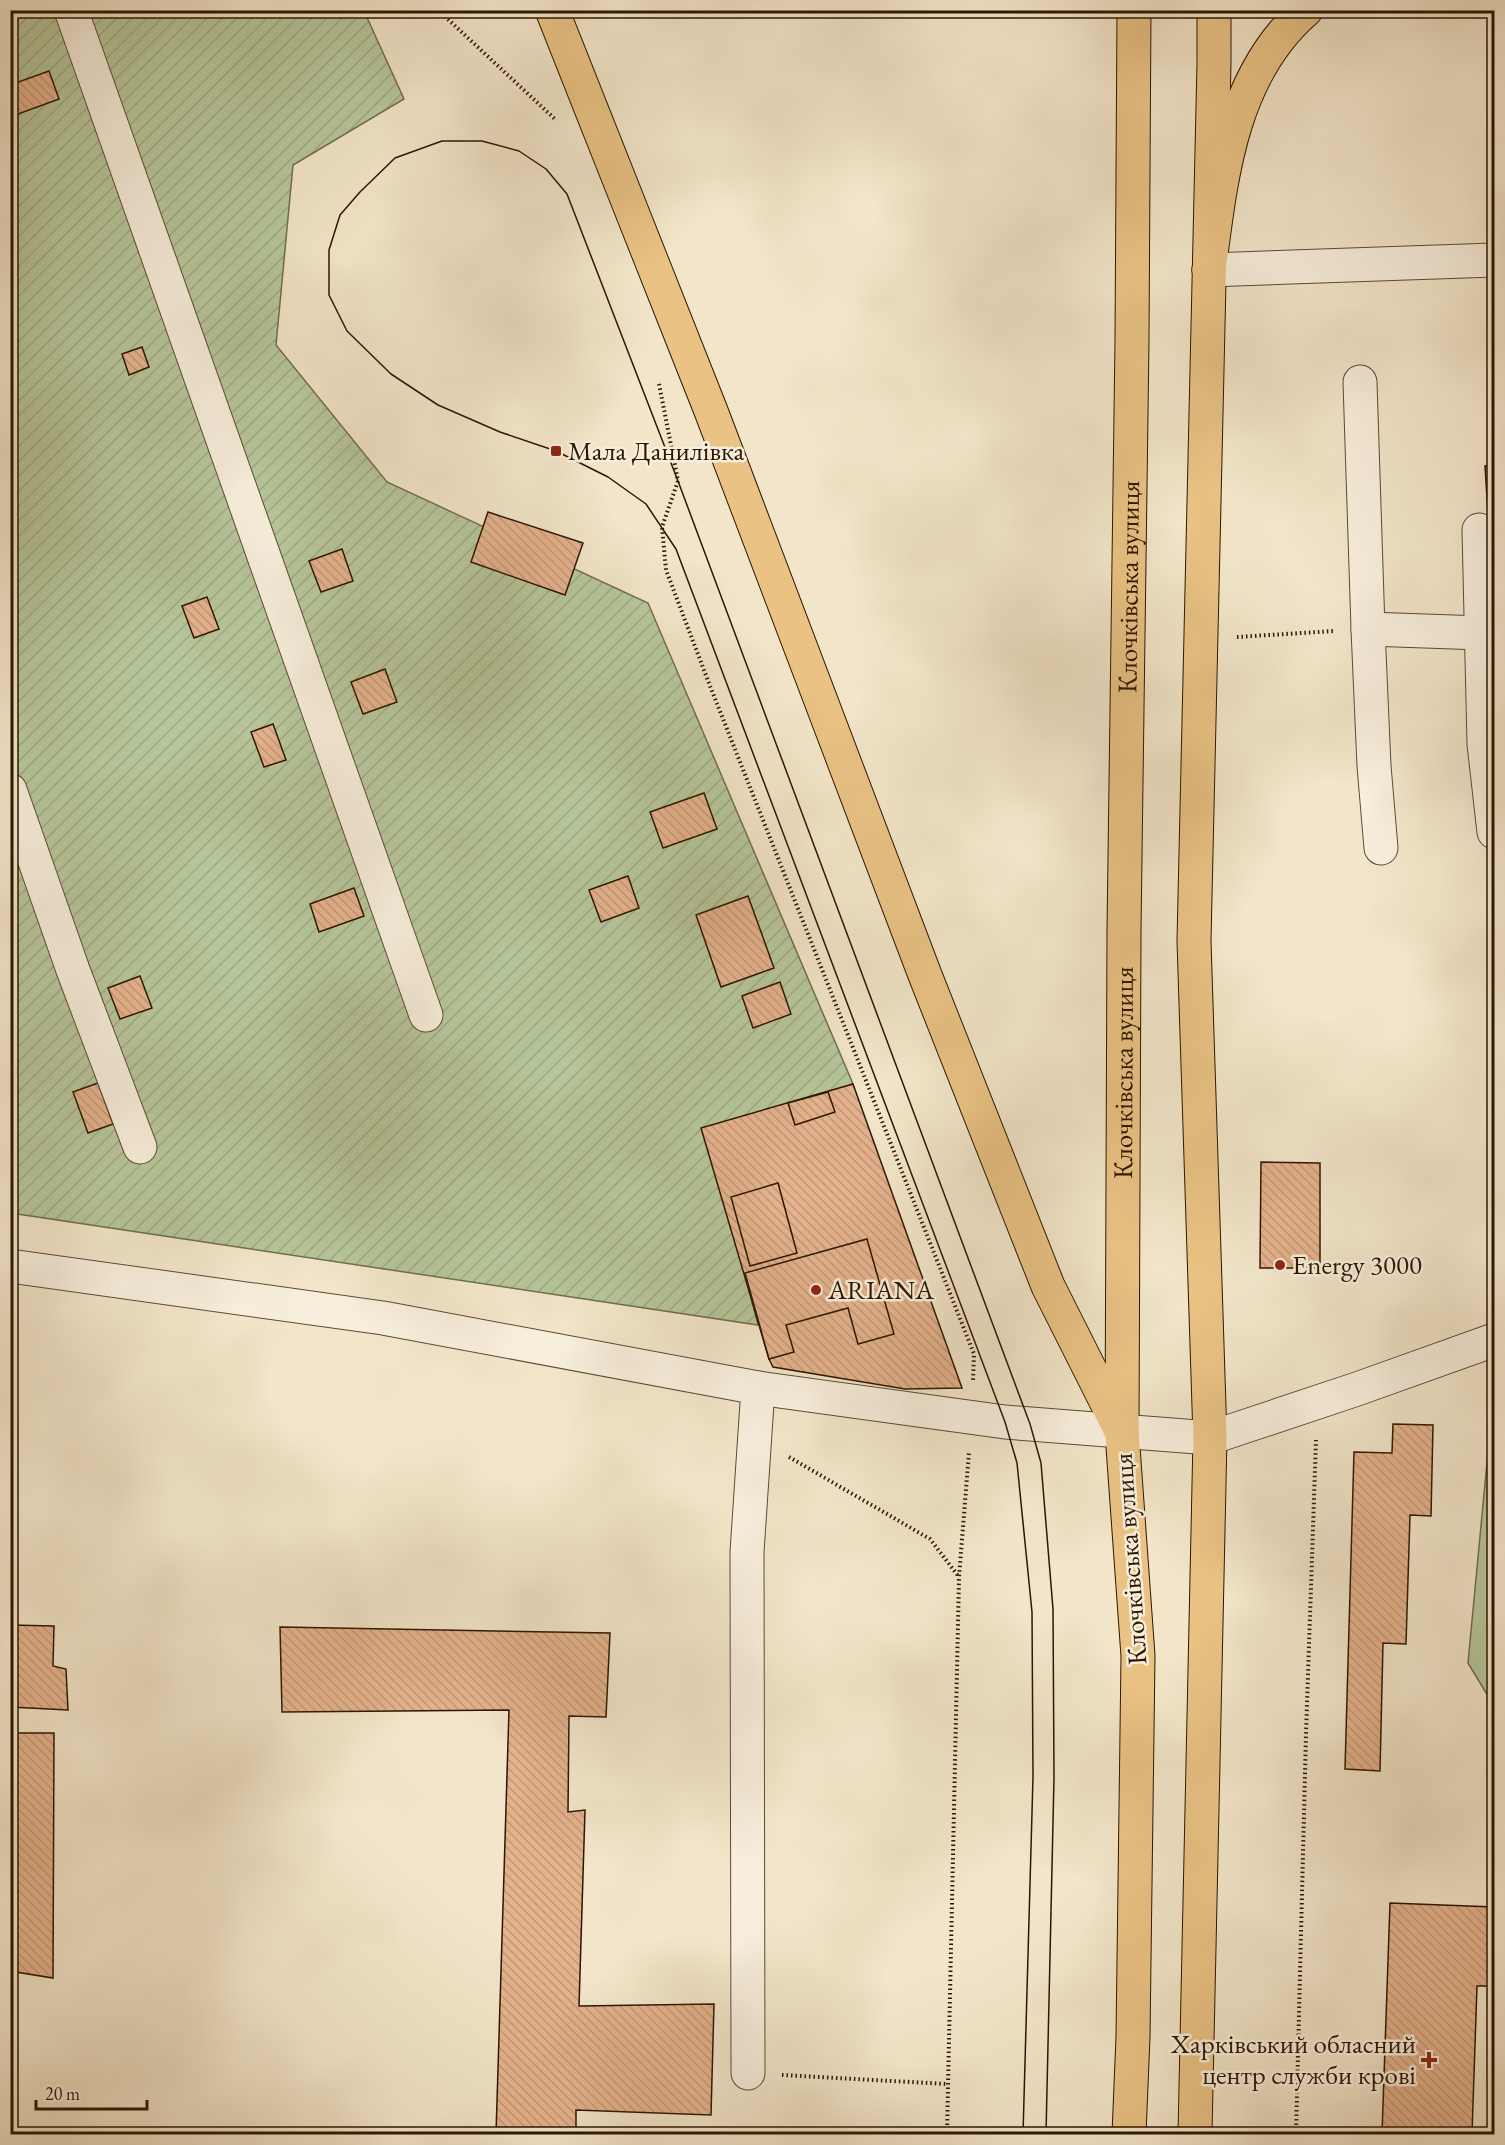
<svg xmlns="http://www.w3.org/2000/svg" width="1505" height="2145" font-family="'EB Garamond',serif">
	<defs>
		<pattern id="garden-furrows" width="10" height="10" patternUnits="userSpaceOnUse" patternTransform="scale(1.5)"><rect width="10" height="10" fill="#b6c69a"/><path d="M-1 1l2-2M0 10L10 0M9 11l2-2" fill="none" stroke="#9da983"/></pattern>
		<pattern id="building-back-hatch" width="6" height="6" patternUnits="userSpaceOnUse" patternTransform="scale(1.5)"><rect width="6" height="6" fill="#e4b28c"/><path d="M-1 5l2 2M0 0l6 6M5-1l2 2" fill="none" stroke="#c49877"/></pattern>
	</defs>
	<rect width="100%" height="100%" fill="#f2e5c9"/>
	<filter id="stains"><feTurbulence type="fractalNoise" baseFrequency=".00333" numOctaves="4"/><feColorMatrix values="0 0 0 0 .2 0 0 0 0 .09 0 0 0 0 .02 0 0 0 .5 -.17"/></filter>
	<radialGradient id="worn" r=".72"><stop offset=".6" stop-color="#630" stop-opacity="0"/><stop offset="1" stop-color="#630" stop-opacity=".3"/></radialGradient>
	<!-- grass -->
	<polygon fill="#b6c69a" stroke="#716e4d" stroke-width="1.5" points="1494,1418 1494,1706 1468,1663 1491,1420"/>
	<!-- garden -->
	<polygon fill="url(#garden-furrows)" stroke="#716e4d" stroke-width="1.5" points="10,11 364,11 404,99 293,165 276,345 387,482 648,603 853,1084 745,1273 758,1325 11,1213"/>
	<!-- building -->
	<g fill="url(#building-back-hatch)" stroke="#2c1600" stroke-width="1.5">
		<polygon points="49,71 59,99 10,117 10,85"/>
		<polygon points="1491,345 1494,345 1494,397"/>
		<polygon points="142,347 149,367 129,375 122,354"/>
		<polygon points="1494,465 1494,514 1488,514 1485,466"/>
		<polygon points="488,512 583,543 565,595 471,562"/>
		<polygon points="342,549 353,581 321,592 309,561"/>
		<polygon points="207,597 219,629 194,638 182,606"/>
		<polygon points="385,669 397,702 363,714 351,682"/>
		<polygon points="273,724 286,760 264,767 251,732"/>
		<polygon points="704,793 717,829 663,848 650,812"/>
		<polygon points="628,876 639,908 601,922 589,890"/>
		<polygon points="354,888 364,916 319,932 310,904"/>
		<polygon points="748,896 774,968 721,987 696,915"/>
		<polygon points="140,976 152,1008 120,1019 108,988"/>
		<polygon points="780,982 791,1014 753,1028 742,996"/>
		<polygon points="98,1083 113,1124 88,1133 73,1092"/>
		<polygon points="853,1084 962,1388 905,1389 773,1367 769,1359 701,1128"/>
		<polygon points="828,1092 835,1112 795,1125 788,1103"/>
		<polygon points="1261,1162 1320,1163 1320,1268 1260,1268"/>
		<polygon points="778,1183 797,1253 750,1266 731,1197"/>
		<polygon points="867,1239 894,1334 858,1344 848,1308 786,1325 794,1352 769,1359 745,1273"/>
		<polygon points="1393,1424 1433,1425 1431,1516 1410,1515 1406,1644 1383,1643 1380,1771 1345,1769 1354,1452 1392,1453"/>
		<polygon points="10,1625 54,1626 53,1666 66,1669 68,1710 10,1707"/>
		<polygon points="280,1627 610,1633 606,1717 569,1716 568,1812 585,1810 579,2006 714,2004 711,2115 576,2110 576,2134 496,2134 509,1710 282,1712"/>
		<polygon points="10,1733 54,1733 53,1978 10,1971"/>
		<polygon points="1390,1903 1494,1907 1494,1986 1477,1986 1472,2134 1382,2134"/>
	</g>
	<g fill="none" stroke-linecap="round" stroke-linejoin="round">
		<!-- minor casing -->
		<g stroke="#5e4a32" stroke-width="35">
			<g id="minor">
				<polyline points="71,10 426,1015"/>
				<polyline points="1209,270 1494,260"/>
				<polyline points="1360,382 1368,629"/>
				<polyline points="1479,530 1484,744 1494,832"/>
				<polyline points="10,790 73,970 140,1147"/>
				<polyline points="1381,848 1374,766 1368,629 1482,633"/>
				<polyline points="10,1266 383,1318 758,1388 1005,1422 1210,1438 1357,1389 1494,1340"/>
				<polyline points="748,2073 747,1552 758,1388"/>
			</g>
		</g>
		<!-- major casing -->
		<g stroke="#2c1600" stroke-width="35">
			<g id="major">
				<path id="s1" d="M1129,2134L1133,2037L1138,1656L1122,1433L1124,931L1132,340L1134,10"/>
				<polyline points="1195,2134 1210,1438 1194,941 1214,63 1214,10"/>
			</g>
		</g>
		<!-- highway casing -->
		<g stroke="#2c1600" stroke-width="35">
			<g id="highway">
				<polyline points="552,10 711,411 925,975 1048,1286 1122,1433"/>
				<path d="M1209,270C1221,177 1231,75 1306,10"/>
			</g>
		</g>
		<!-- path -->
		<g stroke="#2c1600" stroke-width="4" stroke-dasharray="1.5 3" stroke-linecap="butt">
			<polyline points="438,10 556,120"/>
			<polyline points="659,384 678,481 662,527 666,570 710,686 974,1354 973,1381"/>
			<polyline points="1237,637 1334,631"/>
			<polyline points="789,1457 930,1539 959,1577"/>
			<polyline points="782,2075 947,2084"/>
			<polyline points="947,2134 959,1577 969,1452"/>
			<polyline points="1296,2134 1306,1734 1316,1440"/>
		</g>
		<!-- minor -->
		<use href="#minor" stroke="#f7eedc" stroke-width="33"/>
		<!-- major -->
		<use href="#major" stroke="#e9c284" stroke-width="33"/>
		<!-- highway -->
		<use href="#highway" stroke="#e9c284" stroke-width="33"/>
		<!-- tram -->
		<polyline stroke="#2c1600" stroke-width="1.5" points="1023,2134 1033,1777 1032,1612 1017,1463 1005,1422 676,549 646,504 608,477 556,451 500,432 438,405 391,374 347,331 329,295 329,250 340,215 360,192 395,158 442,141 482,141 519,151 546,169 567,194 678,481 1030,1424 1041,1463 1053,1609 1054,1778 1046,2134"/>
	</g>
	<!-- markers -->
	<g fill="#8f2418" stroke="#f7eedc" stroke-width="2">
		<rect x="550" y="445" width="12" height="12" rx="3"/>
		<circle cx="1280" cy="1265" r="6"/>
		<circle cx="816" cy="1290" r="6"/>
		<path d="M1426 2051h6v6h6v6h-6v6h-6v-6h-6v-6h6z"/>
	</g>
	<g text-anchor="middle" stroke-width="5" stroke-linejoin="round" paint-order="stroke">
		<!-- poi labels -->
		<g font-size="27" fill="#2c1600" stroke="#f7eedc" text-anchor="start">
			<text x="568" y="460">Мала Данилівка</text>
			<text x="1292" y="1274">Energy 3000</text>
			<text x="828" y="1299">ARIANA</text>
			<text x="1416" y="2053" text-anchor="end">Харківський обласний<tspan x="1416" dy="31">центр служби крові</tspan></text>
		</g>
		<!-- street labels -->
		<g font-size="27" fill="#2c1600" stroke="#f7eedc">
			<text dy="9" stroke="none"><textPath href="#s1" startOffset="1548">Клочківська вулиця</textPath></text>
			<text dy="9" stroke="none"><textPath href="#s1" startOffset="1062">Клочківська вулиця</textPath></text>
			<text transform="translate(1130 1559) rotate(-94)" y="9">Клочківська вулиця</text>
		</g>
	</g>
	<!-- margin -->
	<rect width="1505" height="2145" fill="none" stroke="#f2e5c9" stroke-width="36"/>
	<rect x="12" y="12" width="1481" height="2121" fill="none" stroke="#2c1600" stroke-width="3"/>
	<rect x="18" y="18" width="1469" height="2109" fill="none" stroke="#2c1600" stroke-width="1.5"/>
	<!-- scale -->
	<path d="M36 2100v9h111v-9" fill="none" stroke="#2c1600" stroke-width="3"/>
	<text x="45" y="2100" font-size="18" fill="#2c1600" stroke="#f7eedc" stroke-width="4.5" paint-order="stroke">20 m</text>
	<rect width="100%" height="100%" filter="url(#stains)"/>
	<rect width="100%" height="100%" fill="url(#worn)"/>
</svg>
